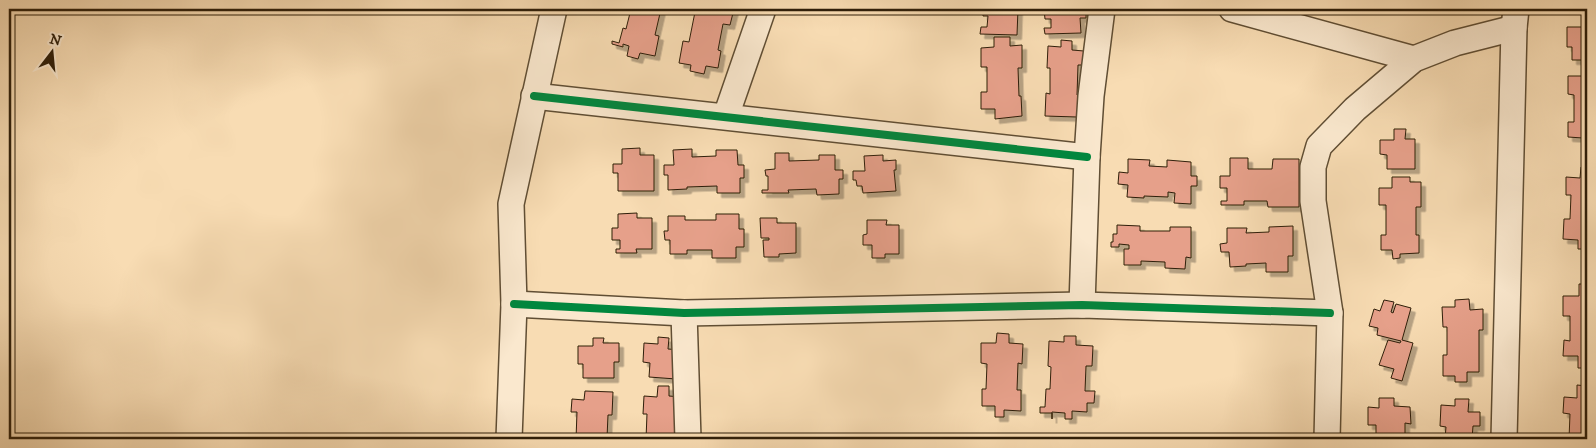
<svg xmlns="http://www.w3.org/2000/svg" width="1596" height="448" font-family="'IM FELL DW Pica',serif">
	<defs>
		<filter id="shadow"><feDropShadow dx="4.5" dy="4.5" stdDeviation="0" flood-color="#0004"/></filter>
	</defs>
	<rect width="100%" height="100%" fill="#f8dcb3"/>
	<filter id="stains"><feTurbulence type="fractalNoise" baseFrequency=".004" numOctaves="4"/><feColorMatrix values="0 0 0 0 .2 0 0 0 0 .09 0 0 0 0 .02 0 0 0 .5 -.17"/></filter>
	<radialGradient id="worn" r=".72"><stop offset=".6" stop-color="#630" stop-opacity="0"/><stop offset="1" stop-color="#630" stop-opacity=".3"/></radialGradient>
	<!-- building -->
	<g fill="#e6a08a" stroke="#2e1e09" filter="url(#shadow)">
		<polygon points="631,9 661,9 655,35 659,36 655,56 640,53 638,59 627,56 629,46 623,44 623,47 612,44 612,41 619,43 623,28 626,29"/>
		<polygon points="692,9 734,9 730,25 723,24 718,50 721,51 718,68 706,66 704,74 690,71 691,65 679,63 683,41 689,42 695,12 692,12"/>
		<polygon points="983,9 1018,9 1017,35 980,34 981,27 987,27 988,16 983,16"/>
		<polygon points="1044,9 1086,9 1086,18 1080,18 1081,33 1045,34 1044,28 1051,28 1051,19 1045,19"/>
		<polygon points="1587,18 1587,60 1572,60 1572,47 1567,47 1567,27 1582,27 1582,19"/>
		<polygon points="994,37 1010,37 1010,46 1022,45 1022,68 1018,68 1019,96 1021,96 1022,116 995,119 995,109 981,109 981,92 987,92 987,67 981,67 981,48 994,47"/>
		<polygon points="1061,40 1072,41 1072,50 1084,51 1084,65 1078,65 1077,95 1085,95 1085,114 1077,114 1077,117 1045,116 1046,93 1050,94 1050,68 1047,68 1048,46 1061,47"/>
		<polygon points="1583,67 1587,67 1587,148 1583,148 1583,138 1568,137 1568,122 1574,122 1574,95 1568,94 1568,76 1583,76"/>
		<polygon points="1394,129 1406,129 1405,139 1415,139 1415,169 1387,169 1387,155 1380,154 1380,140 1394,140"/>
		<polygon points="640,148 640,155 654,155 654,191 618,191 618,173 613,173 613,164 622,164 622,149"/>
		<polygon points="692,149 692,157 716,156 716,150 737,150 738,165 744,165 744,178 740,178 740,193 717,193 717,186 687,187 687,189 668,190 668,175 664,175 664,165 674,165 673,150"/>
		<polygon points="775,153 789,153 789,161 819,160 819,155 835,155 835,170 843,170 843,179 839,179 839,194 817,195 816,189 788,190 789,193 762,193 762,190 768,190 768,176 766,176 765,170 775,169"/>
		<polygon points="883,155 883,161 896,160 896,170 894,170 896,191 863,193 862,186 857,186 856,180 853,180 853,171 865,171 864,156"/>
		<polygon points="1230,158 1248,158 1248,169 1272,169 1273,159 1299,159 1299,207 1268,207 1267,201 1244,201 1244,205 1221,205 1221,201 1227,201 1227,188 1220,188 1220,176 1230,176"/>
		<polygon points="1128,159 1150,160 1149,166 1167,167 1167,160 1191,162 1191,176 1197,176 1197,186 1191,186 1191,204 1174,203 1175,193 1168,192 1168,197 1144,196 1144,198 1127,197 1128,185 1118,184 1119,172 1128,173"/>
		<polygon points="1581,167 1587,168 1587,249 1578,249 1578,240 1563,239 1564,219 1570,219 1571,195 1566,195 1566,177 1580,178"/>
		<polygon points="1392,177 1410,177 1410,182 1421,182 1421,207 1416,207 1416,235 1419,235 1419,253 1400,254 1400,258 1393,259 1392,250 1381,250 1381,235 1386,235 1386,205 1379,205 1379,188 1392,188"/>
		<polygon points="637,213 637,218 652,218 652,249 636,249 637,253 616,253 616,249 620,249 620,240 612,240 612,228 618,228 618,214"/>
		<polygon points="716,214 739,214 739,229 744,229 744,247 736,247 736,258 712,258 712,250 687,250 687,254 670,254 670,240 665,240 664,231 668,231 668,216 685,216 685,220 716,220"/>
		<polygon points="760,218 777,218 777,223 796,223 796,253 779,254 779,257 764,257 763,240 769,240 769,238 761,238"/>
		<polygon points="867,220 887,220 886,225 899,225 899,254 885,254 885,258 872,258 872,245 863,245 863,235 867,234"/>
		<polygon points="1117,225 1140,226 1140,231 1170,231 1170,227 1191,227 1191,258 1186,257 1185,269 1165,268 1165,262 1141,261 1141,265 1124,265 1124,249 1129,249 1129,245 1119,244 1119,247 1111,247 1111,242 1113,242 1113,234 1117,234"/>
		<polygon points="1293,226 1293,256 1288,256 1288,272 1266,272 1266,263 1246,264 1246,266 1230,267 1229,252 1221,252 1220,244 1227,243 1227,228 1247,228 1246,233 1269,232 1269,227"/>
		<polygon points="1579,284 1587,284 1587,368 1578,368 1578,356 1563,356 1564,340 1570,341 1570,316 1563,316 1563,296 1579,296"/>
		<polygon points="1469,299 1470,310 1483,309 1483,330 1479,330 1479,372 1467,372 1467,382 1455,382 1455,376 1443,376 1443,355 1447,355 1447,327 1443,327 1442,307 1455,307 1455,300"/>
		<polygon points="1384,300 1394,302 1391,312 1393,313 1396,304 1411,308 1402,340 1413,343 1402,381 1391,378 1394,369 1379,365 1388,340 1400,343 1401,341 1377,335 1378,328 1369,326 1374,309 1380,311"/>
		<polygon points="997,333 1009,334 1009,343 1023,344 1022,364 1018,363 1017,390 1021,390 1021,411 1004,410 1004,417 995,417 995,406 982,406 982,389 986,389 987,364 981,363 981,343 996,343"/>
		<polygon points="1064,336 1076,336 1076,345 1093,346 1092,366 1086,366 1085,391 1095,391 1094,403 1087,403 1087,412 1072,411 1072,419 1065,419 1065,413 1052,412 1052,419 1052,413 1040,413 1040,407 1045,407 1046,389 1050,389 1051,367 1048,366 1049,341 1064,342"/>
		<polygon points="658,337 669,338 668,349 682,350 676,379 649,377 650,363 643,362 644,343 658,344"/>
		<polygon points="593,338 604,338 603,343 619,343 619,362 614,362 614,378 583,378 583,364 578,364 578,346 593,346"/>
		<polygon points="1577,385 1587,386 1587,439 1569,439 1570,414 1563,413 1564,397 1577,398"/>
		<polygon points="658,386 669,386 669,396 682,397 675,414 675,439 646,439 647,414 643,414 644,396 657,397"/>
		<polygon points="585,391 613,392 612,415 608,415 607,438 611,439 576,439 577,412 571,412 572,399 584,400"/>
		<polygon points="1379,398 1394,398 1394,406 1410,407 1411,424 1405,423 1405,439 1376,439 1376,425 1368,425 1368,407 1379,408"/>
		<polygon points="1455,399 1469,399 1468,412 1480,412 1480,426 1473,426 1472,439 1445,439 1446,427 1440,426 1441,405 1455,406"/>
	</g>
	<g fill="none" stroke-linecap="round" stroke-linejoin="round">
		<!-- minor casing -->
		<g stroke="#604e34" stroke-width="28">
			<g id="minor">
				<polyline points="1232,9 1414,59"/>
				<polyline points="534,96 1087,157"/>
				<polyline points="726,116 763,9"/>
				<polyline points="514,304 684,313 1082,305 1330,313"/>
				<polyline points="1082,305 1087,157 1091,96 1102,9"/>
				<polyline points="684,313 688,439"/>
				<polyline points="509,439 514,304 511,204 554,9"/>
				<polyline points="1327,439 1330,313 1313,201 1313,167 1319,146 1355,109 1414,59 1455,43 1514,28"/>
				<polyline points="1504,439 1514,28 1516,9"/>
			</g>
		</g>
		<!-- minor -->
		<use href="#minor" stroke="#fae8ce" stroke-width="25"/>
		<!-- cycleway casing -->
		<g stroke="#fae8ce" stroke-width="11">
			<g id="cycleway">
				<polyline points="534,96 1087,157"/>
				<polyline points="514,304 684,313 1082,305 1330,313"/>
			</g>
		</g>
		<!-- cycleway -->
		<use href="#cycleway" stroke="#00873e" stroke-width="8"/>
	</g>
	<!-- margin -->
	<rect width="1596" height="448" fill="none" stroke="#f8dcb3" stroke-width="30"/>
	<rect x="10" y="10" width="1576" height="428" fill="none" stroke="#2e1e09" stroke-width="2.5"/>
	<rect x="15" y="15" width="1566" height="418" fill="none" stroke="#2e1e09"/>
	<!-- north arrow -->
	<g transform="translate(52 52) rotate(16)" stroke="#fae8ce" stroke-width="4" paint-order="stroke">
	<path d="M0-4L9 19L0 12L-9 19Z" fill="#2e1e09"/>
	<text y="-8" font-size="14" font-weight="bold" text-anchor="middle" fill="#2e1e09">N</text>
	</g>
	<rect width="100%" height="100%" filter="url(#stains)"/>
	<rect width="100%" height="100%" fill="url(#worn)"/>
</svg>
